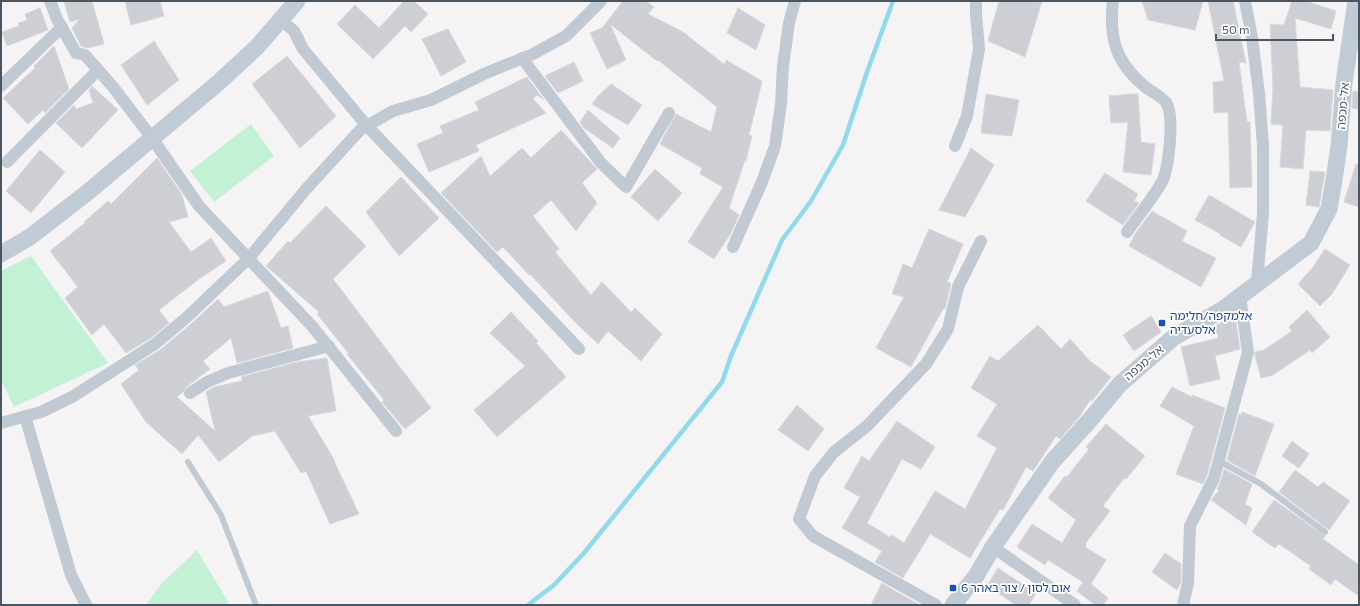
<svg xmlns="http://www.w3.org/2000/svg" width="1360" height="606" font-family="Commissioner,'Noto Sans Hebrew',sans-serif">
	<rect width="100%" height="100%" fill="#f5f3f3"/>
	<!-- green -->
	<g fill="#c3f1d5">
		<polygon points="251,124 274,156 214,202 190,171"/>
		<polygon points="31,256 108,363 14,407 1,380 1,271"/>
		<polygon points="197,550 230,605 146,605 161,584"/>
	</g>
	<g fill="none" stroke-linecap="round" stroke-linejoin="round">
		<!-- stream -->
		<polyline stroke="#90daee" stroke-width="4.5" points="528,605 554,585 584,553 722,382 731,356 782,240 811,201 843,145 867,72 893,1"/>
	</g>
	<!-- building -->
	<g fill="#cdcfd5" stroke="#d7d9de">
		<polygon points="64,1 92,1 104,44 88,48 81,46 72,28 80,19 70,22"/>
		<polygon points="125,1 160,1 164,16 131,25"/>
		<polygon points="404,1 414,1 428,14 411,32 405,26 373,59 337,24 355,5 379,28"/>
		<polygon points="623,1 646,1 654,7 648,14 683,32 725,65 726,60 762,81 749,135 752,136 746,161 745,160 729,208 739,215 731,233 714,259 688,242 723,187 700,174 702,168 660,144 676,114 711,132 717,107 658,60 657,61 610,24 626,60 607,69 590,33 602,28"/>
		<polygon points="999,1 1042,1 1025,57 988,41"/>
		<polygon points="1142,1 1203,1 1195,30 1148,20"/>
		<polygon points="1208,1 1233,1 1246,63 1239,62 1247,122 1250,122 1252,187 1230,188 1228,112 1214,113 1213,82 1224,81"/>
		<polygon points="1292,1 1306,1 1336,11 1331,29 1295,18 1300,87 1333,90 1330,131 1306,130 1303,169 1280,167 1283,125 1271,124 1273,88 1270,24 1284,25"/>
		<polygon points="40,8 48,30 7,46 2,32 19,26 18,23 27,20 25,14"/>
		<polygon points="738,8 765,25 756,50 727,33"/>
		<polygon points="448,29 466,62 441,76 422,39"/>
		<polygon points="154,41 179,80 147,105 121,65"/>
		<polygon points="54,46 69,89 45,113 43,110 28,124 3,98 35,68 34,66"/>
		<polygon points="287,56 336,116 300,148 252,84"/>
		<polygon points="574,62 583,81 558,93 545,76"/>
		<polygon points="527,77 544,100 537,95 533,99 546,113 476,145 479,151 429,172 417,144 443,133 440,126 479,110 475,102"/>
		<polygon points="611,84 642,105 628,125 592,104 598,96"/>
		<polygon points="92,86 118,110 82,148 56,123 74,105 76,109 93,103 89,90"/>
		<polygon points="1353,91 1359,92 1359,109 1352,108"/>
		<polygon points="986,94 1019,100 1012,136 981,133"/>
		<polygon points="1132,94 1138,94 1141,142 1155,144 1151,175 1123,172 1128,122 1111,123 1109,96"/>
		<polygon points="588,110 620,138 613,148 584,128 580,122"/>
		<polygon points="561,130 597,169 582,183 597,203 576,231 551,200 533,216 559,249 555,252 591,295 602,282 631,312 635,308 662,334 641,361 608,331 598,344 574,321 530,274 529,275 503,247 497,252 441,193 481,156 490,176 522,148 531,158"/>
		<polygon points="971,148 994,165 965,217 939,210"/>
		<polygon points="40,150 65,172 31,213 6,191"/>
		<polygon points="157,158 182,195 188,217 169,222 191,252 211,238 226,261 199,279 159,310 169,323 151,338 126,353 104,324 92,335 65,298 78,287 50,251 85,223 84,222 108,201 111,204"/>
		<polygon points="1356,164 1359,165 1359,207 1344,202"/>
		<polygon points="655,169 682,193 658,221 631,197"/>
		<polygon points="1310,171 1325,172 1319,207 1306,205"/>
		<polygon points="1105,173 1138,194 1134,201 1139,203 1123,225 1086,201"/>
		<polygon points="401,177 439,218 399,256 366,212"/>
		<polygon points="1209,195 1255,222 1241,247 1220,235 1221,234 1195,220"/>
		<polygon points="326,206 366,246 333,279 431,408 405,429 382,402 384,400 347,354 349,354 317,314 319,312 266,266 288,241 290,243"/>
		<polygon points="1152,211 1187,231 1182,241 1216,258 1201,287 1129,246 1135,234"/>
		<polygon points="929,229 963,244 947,282 951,283 945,309 943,309 911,367 876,348 904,297 892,294 903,264 912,268"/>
		<polygon points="1325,249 1350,265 1332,294 1320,306 1298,284 1313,267"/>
		<polygon points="268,291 281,328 288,326 293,348 237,363 231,338 203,361 210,369 186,387 183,392 177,397 215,431 206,392 214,387 242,381 241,377 297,362 327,358 336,411 308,416 335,461 334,461 359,514 330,524 306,471 301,473 275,431 252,436 219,462 198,435 182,454 146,422 121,384 139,370 135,365 160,350 191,324 218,299 224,307"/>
		<polygon points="1307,310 1330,337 1312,353 1310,350 1273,375 1261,378 1255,355 1255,352 1264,350 1292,331 1289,327"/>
		<polygon points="511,312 538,341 536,343 566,377 497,437 474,410 525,366 490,333"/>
		<polygon points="1151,316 1161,332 1134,351 1123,335"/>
		<polygon points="1235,316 1240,349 1215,356 1220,379 1190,386 1181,347 1218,338 1215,326 1227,319"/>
		<polygon points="1038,325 1061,349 1070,339 1089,360 1111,377 1092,401 1090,400 1080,416 1060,439 1056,436 1033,471 1026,467 1003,510 1000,509 970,558 930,534 903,578 875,562 882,551 842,528 860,497 844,488 862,456 869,461 897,421 935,447 921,469 902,459 867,523 890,537 892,535 904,543 935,491 965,509 997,448 977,436 997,404 971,388 990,356 998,361"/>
		<polygon points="1172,387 1192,397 1192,395 1225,408 1207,475 1203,484 1176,474 1194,426 1160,406"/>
		<polygon points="797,405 824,429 808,451 778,430"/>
		<polygon points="1242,412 1274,424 1255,476 1227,460 1239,414 1241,415"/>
		<polygon points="1106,424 1145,456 1126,479 1124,478 1103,506 1110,511 1085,544 1087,545 1085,547 1106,560 1091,584 1108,598 1103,605 1095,605 1077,591 1083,582 1048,560 1045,565 1017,547 1032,524 1062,543 1076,520 1048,498 1065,476 1067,477 1089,449 1086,447"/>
		<polygon points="1292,441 1309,454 1299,468 1282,456"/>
		<polygon points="1224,469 1252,484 1245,504 1252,508 1246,525 1211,500 1219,490 1217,489 1221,480"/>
		<polygon points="1295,470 1318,487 1323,482 1350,501 1329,530 1279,492"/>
		<polygon points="1274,500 1325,536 1323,539 1359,565 1359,596 1335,579 1331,585 1309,569 1311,566 1279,544 1275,548 1252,532"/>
		<polygon points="1165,553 1181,564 1181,582 1177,590 1152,572"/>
		<polygon points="998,568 1036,593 1029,605 1016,605 987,586"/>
		<polygon points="882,583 895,591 920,605 871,605"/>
	</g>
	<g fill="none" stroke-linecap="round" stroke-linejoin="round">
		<!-- lane -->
		<g stroke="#c1cad2" stroke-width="6">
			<polyline points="1219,461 1261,484 1325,532"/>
			<polyline points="188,462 221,515 256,605"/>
		</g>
		<!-- street -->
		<g stroke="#c1cad2" stroke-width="12">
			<polyline points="50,1 57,19 76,53 85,55 113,87 152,138 199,206 312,326 396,431"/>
			<path d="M1113,1C1109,37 1115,61 1143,85C1149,91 1164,97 1167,104C1174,118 1169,168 1162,182C1152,199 1139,215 1127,232"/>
			<polyline points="1245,1 1252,38 1259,93 1263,146 1263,213 1257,283"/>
			<polyline points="281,20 294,31 303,49 367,126 579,349"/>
			<polyline points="522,58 601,163 626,187 669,113"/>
			<polyline points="1,86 62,27"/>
			<polyline points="955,146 967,116 979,49 976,14 976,1"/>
			<polyline points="7,162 98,70"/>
			<polyline points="733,247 762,182 775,146 781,104 783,66 789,23 795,1"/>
			<polyline points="190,393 207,382 228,373 329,346"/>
			<polyline points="25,416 71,575 86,605"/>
			<polyline points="1,423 41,412 72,397 155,344 186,318 248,259 307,188 361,129 393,111 431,100 486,73 533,54 566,36 601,1"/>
			<polyline points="993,547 1075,605"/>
			<polyline points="936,605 813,536 799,519 815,476 834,452 867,426 926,364 948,329 958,287 981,241"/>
			<polyline points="1183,605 1188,583 1190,526 1214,478 1248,352 1240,296"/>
		</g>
		<!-- secondary -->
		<g stroke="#c1cbd6" stroke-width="17">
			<polyline points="1,254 30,237 88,192 218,83 257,47 297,1"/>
			<polyline points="953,605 976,576 993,547 1052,462 1089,421 1120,384 1174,337 1222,310 1311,243 1329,209 1334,180 1339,146 1344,83 1356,1"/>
		</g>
	</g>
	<!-- markers -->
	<g fill="#1a4fb4" stroke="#fff" stroke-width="1.5">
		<rect x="1158" y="319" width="8" height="8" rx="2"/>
		<rect x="949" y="584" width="8" height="8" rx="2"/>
	</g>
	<g text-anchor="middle" stroke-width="3.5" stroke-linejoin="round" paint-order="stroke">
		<!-- street labels -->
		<g font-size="12" fill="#4a5661" stroke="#fff">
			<text transform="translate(1343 106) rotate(-85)" y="4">אל-מכפה</text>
			<text transform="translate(1144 363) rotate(-40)" y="4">אל-מכפה</text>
		</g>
		<!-- transit labels -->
		<g font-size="12" fill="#164399" stroke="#fff" text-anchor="start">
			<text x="1170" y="320">אלמקפה/חלימה<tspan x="1170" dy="14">אלסעדיה</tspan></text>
			<text x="961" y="592">אום לסון / צור באהר 6</text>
		</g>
	</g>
	<!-- border -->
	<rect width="1360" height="606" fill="none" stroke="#4a5661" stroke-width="4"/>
	<!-- scale -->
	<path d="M1216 34v6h117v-6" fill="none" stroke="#4a5661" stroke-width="2"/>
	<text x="1222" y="34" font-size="12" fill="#4a5661" stroke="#ffffff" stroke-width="3" paint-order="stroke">50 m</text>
</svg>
